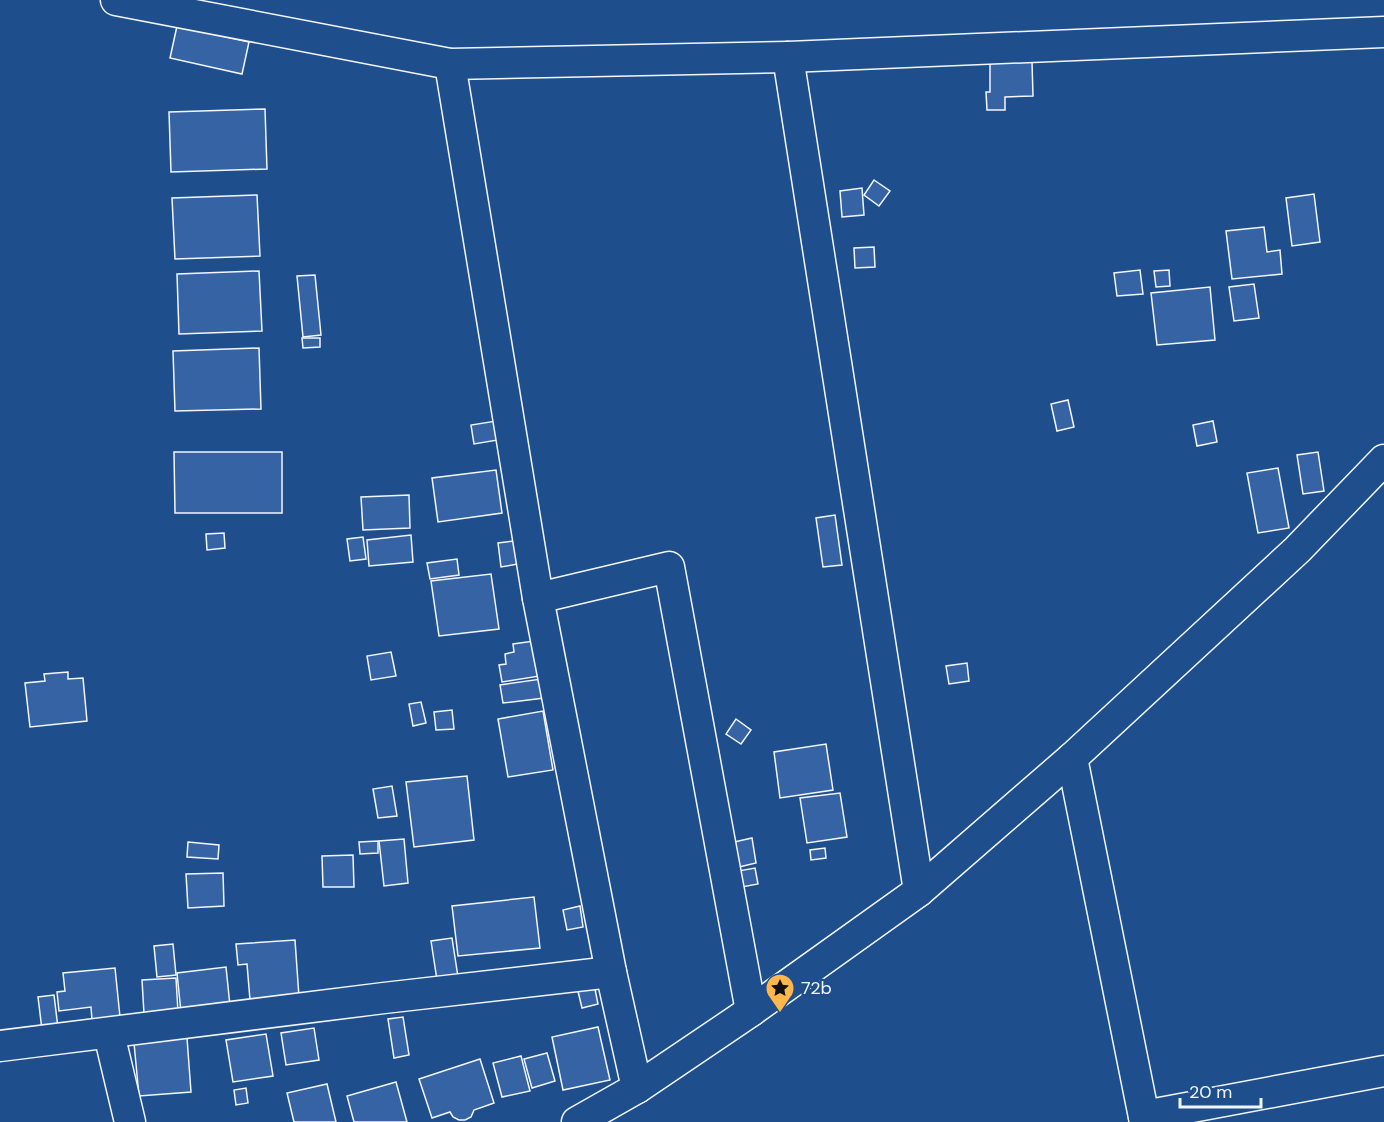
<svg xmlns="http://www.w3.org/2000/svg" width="1384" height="1122" font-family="'DM Sans',sans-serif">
	<rect width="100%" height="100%" fill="#1f4e8c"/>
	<!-- building -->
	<g fill="#3563a3" stroke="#f2f6ff" stroke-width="1.5">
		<polygon points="177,26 249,42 242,74 170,58"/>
		<polygon points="1032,62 1033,96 1005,97 1005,110 987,110 986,92 990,92 990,63"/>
		<polygon points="265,109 267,169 171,172 169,112"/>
		<polygon points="874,180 890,191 879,206 864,195"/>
		<polygon points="862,188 864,215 842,217 840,191"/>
		<polygon points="1314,194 1320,242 1292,246 1286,198"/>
		<polygon points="257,195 260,256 175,259 172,198"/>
		<polygon points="1264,227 1267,252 1280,250 1282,274 1232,279 1226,231"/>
		<polygon points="874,247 875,267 855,268 854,248"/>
		<polygon points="1140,270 1143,294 1117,296 1114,273"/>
		<polygon points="1169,270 1170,286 1156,287 1154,271"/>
		<polygon points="259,271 262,331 179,334 177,274"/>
		<polygon points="315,275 321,335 303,337 297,276"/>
		<polygon points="1254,284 1259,318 1234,321 1229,287"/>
		<polygon points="1210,287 1215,340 1157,345 1151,293"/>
		<polygon points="302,338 320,338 320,347 303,348"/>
		<polygon points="259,348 261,409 175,411 173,351"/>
		<polygon points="1068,400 1074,427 1057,431 1051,404"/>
		<polygon points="496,421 498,440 474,444 471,425"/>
		<polygon points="1213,421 1217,442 1197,446 1193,425"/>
		<polygon points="174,452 282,452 282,513 175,513"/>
		<polygon points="1318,452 1324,491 1303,494 1297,455"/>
		<polygon points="1278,468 1289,528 1258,533 1247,473"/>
		<polygon points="496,470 502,513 438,522 432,478"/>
		<polygon points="409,495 410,528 363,530 361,497"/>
		<polygon points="835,515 842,565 823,567 816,518"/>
		<polygon points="224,533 225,548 207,550 206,534"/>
		<polygon points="411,535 413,562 369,566 367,540"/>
		<polygon points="363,537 366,559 350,561 347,539"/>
		<polygon points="521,540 524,563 501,567 498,543"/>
		<polygon points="457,559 459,575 430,579 427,563"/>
		<polygon points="491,574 499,629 439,636 431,581"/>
		<polygon points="534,641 540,676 502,682 499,665 506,664 505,654 514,652 513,644"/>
		<polygon points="391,652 396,676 371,680 367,656"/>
		<polygon points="967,663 969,681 949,684 946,666"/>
		<polygon points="68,672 68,679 83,678 87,721 30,727 25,683 45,681 44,674"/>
		<polygon points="541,679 544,698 503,703 500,685"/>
		<polygon points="421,702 426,723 413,726 409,704"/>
		<polygon points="452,710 454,729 436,730 434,712"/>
		<polygon points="543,711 553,770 508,777 498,719"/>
		<polygon points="736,719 751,730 741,744 726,734"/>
		<polygon points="826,744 833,790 780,798 774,752"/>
		<polygon points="467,776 474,840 414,847 406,782"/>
		<polygon points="392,786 397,816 378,818 373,789"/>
		<polygon points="840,793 847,837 807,843 800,798"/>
		<polygon points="752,838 756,863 739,867 734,842"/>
		<polygon points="404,839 408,883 384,886 379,841"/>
		<polygon points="378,841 378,853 360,854 359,842"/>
		<polygon points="188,842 219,845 218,859 187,857"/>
		<polygon points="825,848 826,858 811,860 810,850"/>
		<polygon points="353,855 354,887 323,887 322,856"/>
		<polygon points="755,868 758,884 742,887 738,871"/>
		<polygon points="223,873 224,906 188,908 186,874"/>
		<polygon points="534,897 540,948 458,956 452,906"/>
		<polygon points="580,906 583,927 567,930 563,910"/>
		<polygon points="452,938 458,977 437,980 431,941"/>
		<polygon points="295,940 299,997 250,1000 247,964 238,965 236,944"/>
		<polygon points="173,944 176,975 157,977 154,946"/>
		<polygon points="226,967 230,1006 181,1012 177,973"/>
		<polygon points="115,968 120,1017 92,1020 91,1007 59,1011 57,992 65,991 63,973"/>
		<polygon points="176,978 178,1012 144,1014 142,980"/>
		<polygon points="594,984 598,1004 582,1008 577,987"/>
		<polygon points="54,995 58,1028 42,1030 38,997"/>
		<polygon points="403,1017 409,1055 394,1058 388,1019"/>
		<polygon points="598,1027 610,1080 563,1090 552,1037"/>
		<polygon points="314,1028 319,1060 286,1065 281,1033"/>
		<polygon points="266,1034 273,1076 233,1082 226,1040"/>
		<polygon points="187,1038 191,1092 139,1096 134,1043"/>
		<polygon points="547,1053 555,1081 532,1088 524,1059"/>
		<polygon points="521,1056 530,1091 502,1097 493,1063"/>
		<polygon points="480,1059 494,1103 474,1110 471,1117 465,1120 459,1120 453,1117 450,1112 432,1118 419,1079"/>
		<polygon points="396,1082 407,1122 354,1122 347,1096"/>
		<polygon points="327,1084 336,1122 294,1122 287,1093"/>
		<polygon points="246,1088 248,1103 236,1105 234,1090"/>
	</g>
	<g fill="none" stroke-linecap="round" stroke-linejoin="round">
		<!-- minor casing -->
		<g stroke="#f2f6ff" stroke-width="33">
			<g id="minor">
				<polyline points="116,0 450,64 788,57 1384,32"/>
				<polyline points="788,57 919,891"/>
				<polyline points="450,64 538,598 611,972 637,1088"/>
				<polyline points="538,598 669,567 751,1011"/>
				<polyline points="1072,758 1145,1122"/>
				<polyline points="109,1034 130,1122"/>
				<polyline points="0,1046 384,998 611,972"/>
				<polyline points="1144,1116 1384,1071"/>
				<polyline points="577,1122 637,1088 751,1011 919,891 1072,758 1297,550 1384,460"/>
			</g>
		</g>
		<!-- minor -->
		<use href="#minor" stroke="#1f4e8c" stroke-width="30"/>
	</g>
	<!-- icons -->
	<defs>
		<g id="sight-pin" transform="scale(1.5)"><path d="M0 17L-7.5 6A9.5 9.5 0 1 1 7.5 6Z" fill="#ffb74d" stroke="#1f4e8c"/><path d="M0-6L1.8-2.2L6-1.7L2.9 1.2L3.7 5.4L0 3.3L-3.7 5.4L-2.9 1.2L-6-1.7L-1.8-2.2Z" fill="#111"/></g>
	</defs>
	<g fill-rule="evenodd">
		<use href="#sight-pin" x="780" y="988"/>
	</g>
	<g text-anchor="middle" stroke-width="4.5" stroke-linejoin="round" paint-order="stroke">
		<!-- poi labels -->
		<g font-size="18" fill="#f2f6ff" stroke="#1f4e8c" text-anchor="start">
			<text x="801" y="994">72b</text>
		</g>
	</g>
	<!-- scale -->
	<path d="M1180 1098v9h81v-9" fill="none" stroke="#f2f6ff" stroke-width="3"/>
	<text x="1189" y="1098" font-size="18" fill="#f2f6ff" stroke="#1f4e8c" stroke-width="4.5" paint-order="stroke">20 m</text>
</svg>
